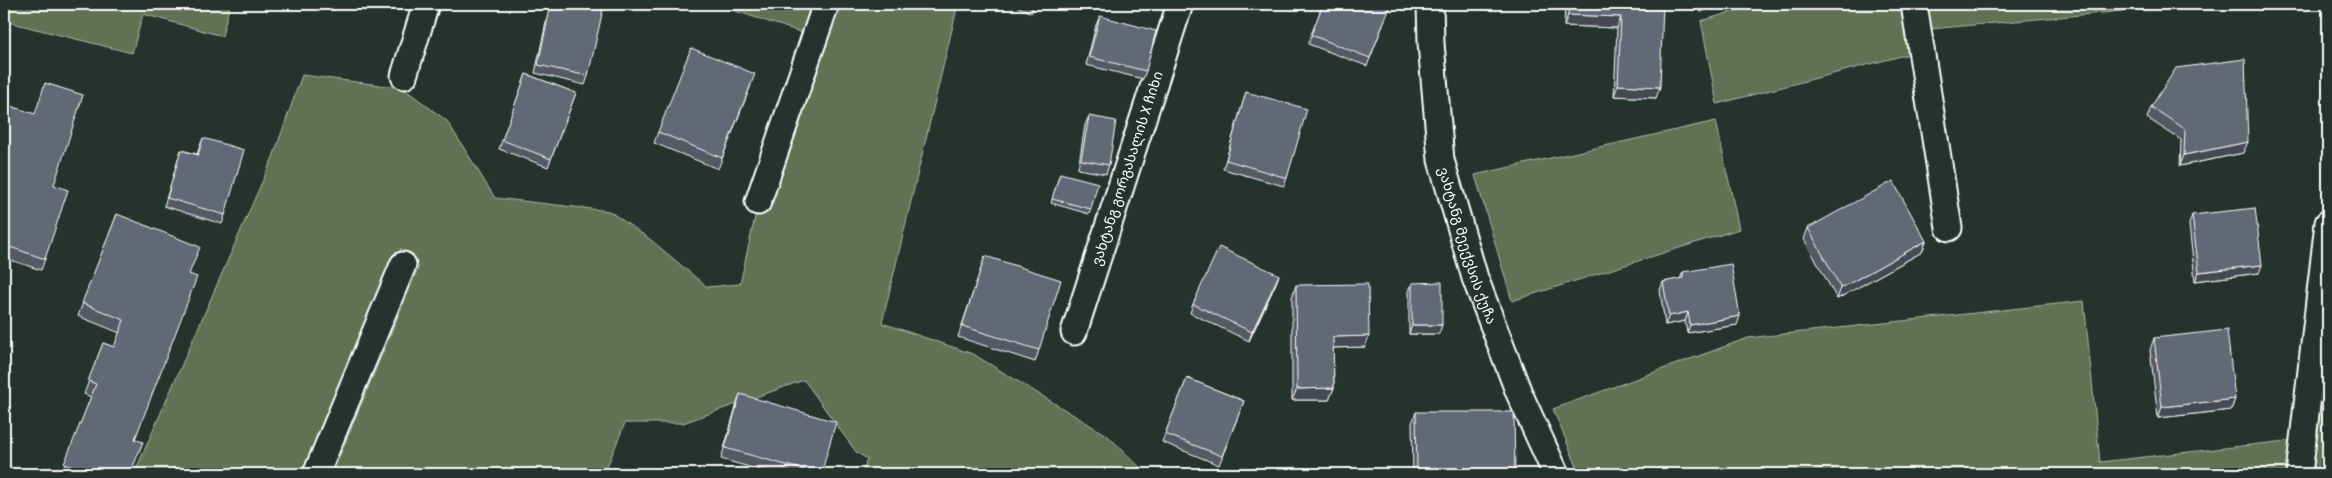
<svg xmlns="http://www.w3.org/2000/svg" width="2332" height="478" font-family="Pangolin,'Noto Sans Georgian',sans-serif">
	<rect width="100%" height="100%" fill="#26332d"/>
	<filter id="ink" filterUnits="userSpaceOnUse"><feTurbulence type="fractalNoise" baseFrequency=".02" numOctaves="2"/><feDisplacementMap in="SourceGraphic" scale="10" xChannelSelector="R" yChannelSelector="G"/><feConvolveMatrix kernelMatrix="1 2 1 2 8 2 1 2 1" color-interpolation-filters="sRGB"/></filter>
	<g filter="url(#ink)">
		<!-- green -->
		<g fill="#627153" stroke="#b0b8a9">
			<polygon points="4,4 230,4 222,36 143,14 132,53 4,21"/>
			<polygon points="714,4 814,4 803,33"/>
			<polygon points="834,4 958,4 882,323 973,354 1108,436 1147,474 862,474 867,459 856,452 804,380 683,423 625,423 604,474 332,474 419,266 403,265 401,248 303,474 134,474 273,157 302,75 403,88 447,121 495,198 609,211 651,240 707,287 740,284 757,208"/>
			<polygon points="1758,4 1901,4 1909,54 1717,104 1701,21"/>
			<polygon points="1927,4 2198,4 1931,29"/>
			<polygon points="1716,121 1739,229 1512,301 1475,175"/>
			<polygon points="2328,275 2328,474 2307,474"/>
			<polygon points="2084,301 2100,462 2295,440 2291,474 1580,474 1553,409 1748,338"/>
		</g>
		<g fill="none" stroke-linecap="round" stroke-linejoin="round">
			<!-- street casing -->
			<g stroke="#fff" stroke-width="29">
				<g id="street">
					<path id="s1" d="M1430,4L1431,43L1441,160L1475,278L1519,393L1556,474"/>
					<polyline points="1914,4 1949,228"/>
					<polyline points="404,76 426,4"/>
					<polyline points="758,202 826,4"/>
					<path id="s2" d="M1074,332L1180,4"/>
					<polyline points="316,474 403,265"/>
					<polyline points="2299,474 2328,223"/>
				</g>
			</g>
			<!-- street -->
			<use href="#street" stroke="#26332d" stroke-width="25"/>
		</g>
		<!-- wall -->
		<g fill="#545965" stroke="#fff">
			<polygon points="550,4 600,4 588,76 585,85 535,73"/>
			<polygon points="1012,4 1035,4 1031,13"/>
			<polygon points="1323,4 1391,4 1367,66 1308,44"/>
			<polygon points="1565,4 1663,4 1656,98 1614,96 1617,28 1564,26"/>
			<polygon points="1698,4 1721,4 1700,12"/>
			<polygon points="1100,16 1146,71 1143,79 1086,65 1096,25"/>
			<polygon points="526,74 576,93 548,167 499,149"/>
			<polygon points="751,85 718,169 654,143 658,132"/>
			<polygon points="1246,92 1287,178 1284,186 1223,169"/>
			<polygon points="4,104 54,185 45,259 41,270 4,258"/>
			<polygon points="2151,107 2243,153 2180,166 2181,140 2147,118"/>
			<polygon points="1089,116 1109,165 1106,174 1078,169 1085,125"/>
			<polygon points="203,138 225,215 222,224 164,206 181,150 197,154"/>
			<polygon points="1060,173 1091,209 1089,214 1051,203"/>
			<polygon points="117,214 190,274 135,439 131,474 61,474 91,397 84,394 103,343 114,347 120,333 78,316"/>
			<polygon points="2192,215 2259,273 2195,281 2189,224"/>
			<polygon points="1808,228 1926,241 1922,252 1837,299 1804,239"/>
			<polygon points="985,256 1039,350 1035,362 958,337"/>
			<polygon points="1683,272 1737,325 1687,333 1685,321 1665,325 1660,290 1663,282 1680,279"/>
			<polygon points="1279,275 1276,283 1249,341 1190,313 1193,304"/>
			<polygon points="1412,283 1439,334 1409,334 1409,291"/>
			<polygon points="1296,285 1365,347 1333,348 1334,388 1329,400 1292,400 1292,297"/>
			<polygon points="2154,338 2235,399 2231,410 2158,418 2150,350"/>
			<polygon points="1187,378 1244,401 1219,465 1162,442"/>
			<polygon points="740,394 821,474 774,474 721,459 736,406"/>
			<polygon points="1416,412 1515,474 1413,474 1412,423"/>
		</g>
		<!-- shaded-wall -->
		<g fill="#454852" stroke="#fff">
			<polygon points="1710,4 1721,4 1700,12 1702,7"/>
			<polygon points="1568,15 1621,17 1617,28 1564,26"/>
			<polygon points="1618,85 1660,87 1656,98 1614,96"/>
			<polygon points="2248,142 2243,153 2180,166 2184,155"/>
			<polygon points="1926,241 1922,252 1837,299 1841,288"/>
			<polygon points="2262,265 2259,273 2195,281 2199,272"/>
			<polygon points="1279,275 1276,283 1249,341 1252,332"/>
			<polygon points="1688,312 1685,321 1665,325 1669,316"/>
			<polygon points="1740,316 1737,325 1687,333 1690,325"/>
			<polygon points="1412,325 1442,325 1439,334 1409,334"/>
			<polygon points="1369,336 1365,347 1329,348 1333,337"/>
			<polygon points="1334,388 1329,400 1292,400 1297,389"/>
			<polygon points="2235,399 2231,410 2158,418 2162,407"/>
		</g>
		<!-- building -->
		<g fill="#626775" stroke="#fff">
			<polygon points="551,4 600,4 604,5 588,76 538,65"/>
			<polygon points="1024,4 1035,4 1033,8"/>
			<polygon points="1323,4 1391,4 1370,58 1311,35"/>
			<polygon points="1569,4 1663,4 1660,87 1618,85 1621,17 1568,15"/>
			<polygon points="1701,4 1710,4 1702,7"/>
			<polygon points="1100,16 1156,31 1146,71 1089,57"/>
			<polygon points="691,48 755,74 722,158 658,132"/>
			<polygon points="2245,59 2248,142 2184,155 2185,129 2151,107 2176,68"/>
			<polygon points="526,74 576,93 551,159 502,140"/>
			<polygon points="45,83 83,95 54,185 68,190 45,259 4,245 4,104 35,114"/>
			<polygon points="1246,92 1307,109 1287,178 1226,160"/>
			<polygon points="1089,116 1116,121 1109,165 1081,160"/>
			<polygon points="203,138 244,150 225,215 167,198 181,150 198,155"/>
			<polygon points="1060,173 1098,183 1091,209 1052,199"/>
			<polygon points="1893,181 1926,241 1841,288 1808,228"/>
			<polygon points="2255,208 2262,265 2199,272 2192,215"/>
			<polygon points="117,214 200,247 189,274 197,277 135,439 143,442 130,474 91,474 64,464 96,384 88,381 103,343 114,347 124,320 82,303"/>
			<polygon points="1219,247 1279,275 1252,332 1193,304"/>
			<polygon points="985,256 1061,280 1039,350 962,326"/>
			<polygon points="1731,264 1740,316 1690,325 1688,312 1669,316 1663,282 1683,278 1683,272"/>
			<polygon points="1442,282 1442,325 1412,325 1412,283"/>
			<polygon points="1368,284 1369,336 1333,337 1334,388 1297,389 1296,285"/>
			<polygon points="2227,330 2235,399 2162,407 2154,338"/>
			<polygon points="1187,378 1244,401 1222,456 1165,434"/>
			<polygon points="740,394 836,422 821,474 818,474 725,448"/>
			<polygon points="1416,412 1514,412 1515,474 1417,474"/>
		</g>
	</g>
	<g text-anchor="middle" stroke-width="4" stroke-linejoin="round" paint-order="stroke">
		<!-- street labels -->
		<g font-size="14" fill="#fff" stroke="#26332d">
			<text dy="5" stroke="none"><textPath href="#s2" startOffset="172">ვახტანგ გორგასალის X ჩიხი</textPath></text>
			<text dy="5" stroke="none"><textPath href="#s1" startOffset="246">ვახტანგ მეექვსის ქუჩა</textPath></text>
		</g>
	</g>
	<!-- margin -->
	<rect width="2332" height="478" fill="none" stroke="#26332d" stroke-width="20"/>
	<rect x="10" y="10" width="2312" height="458" fill="none" stroke="#fff" stroke-width="2" filter="url(#ink)"/>
</svg>
